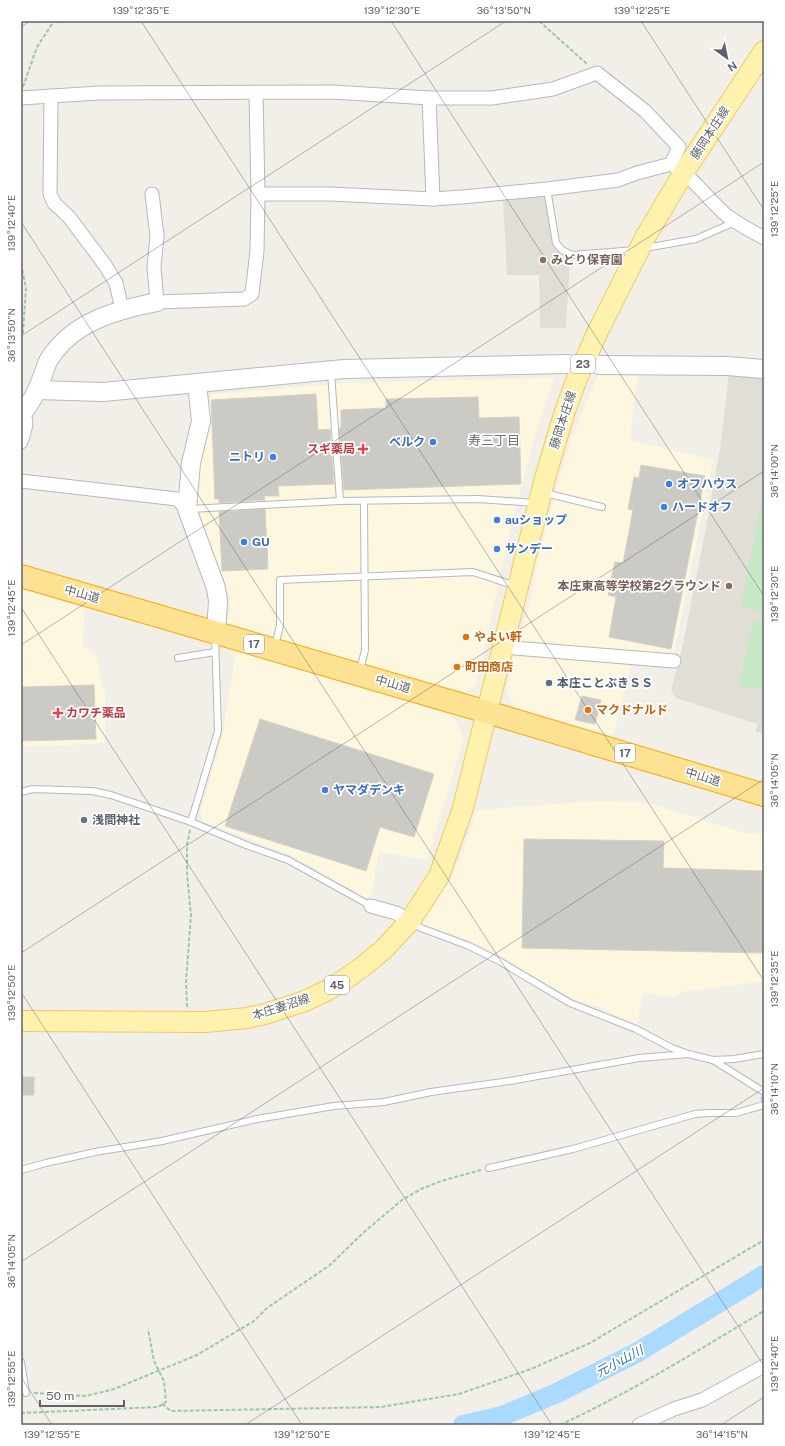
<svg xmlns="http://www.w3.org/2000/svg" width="785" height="1446" font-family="'Public Sans','Noto Sans JP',sans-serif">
	<rect width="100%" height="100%" fill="#f1efe8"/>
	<!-- commercial -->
	<g fill="#fef7e0">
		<polygon points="638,372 630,440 713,460 674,654 521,644 520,639 530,600 540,550 556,491 572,437 599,373"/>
		<polygon points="554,378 534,440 514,514 476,685 466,692 229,629 227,622 230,611 230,598 207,540 199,516 197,498 199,465 210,427 207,400 214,394 347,383"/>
		<polygon points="21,589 84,608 84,623 82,645 98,658 101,683 105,692 105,743 21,747"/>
		<polygon points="236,651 452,715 464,737 427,860 379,852 372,895 365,897 293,856 203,821 200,814 222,737"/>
		<polygon points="521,652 633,661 613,735 517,708 506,692 514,656"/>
		<polygon points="600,801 644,802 745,833 764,835 764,981 682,992 675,997 643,993 637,1024 599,1007 573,999 475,942 421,925 451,878 463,852 477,810"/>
	</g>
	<!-- education -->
	<g fill="#e1ded6">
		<polygon points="542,194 545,198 553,244 560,254 570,258 566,328 540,328 539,275 507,275 503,199"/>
		<polygon points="729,373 764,377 764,734 756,732 757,724 676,698 671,690 683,644 706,528 720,450"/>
	</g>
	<!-- green -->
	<g fill="#c5e8c5">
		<polygon points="764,489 764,612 741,606"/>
		<polygon points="754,619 764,621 764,690 739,685"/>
	</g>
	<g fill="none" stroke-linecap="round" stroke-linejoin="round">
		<!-- stream -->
		<polyline stroke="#aadaff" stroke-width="3.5" points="764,1106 762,1098 764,1094"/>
		<!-- river -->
		<polyline stroke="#aadaff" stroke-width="20" points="463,1425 502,1416 557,1393 638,1352 764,1275"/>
	</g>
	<!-- building -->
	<g fill="#cccac5" stroke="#d6d1c6">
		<polygon points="316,394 318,430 330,429 334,484 278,486 279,496 264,496 265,500 219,503 219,499 215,499 211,400"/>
		<polygon points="478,397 479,418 519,417 521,484 344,490 339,428 341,428 341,410 386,408 386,399"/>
		<polygon points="641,465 705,476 671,649 609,637 616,597 608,595 615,562 623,563 633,510 628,509 634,477 639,478"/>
		<polygon points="265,509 268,569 222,571 219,512"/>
		<polygon points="94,685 96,739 21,741 21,687"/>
		<polygon points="582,696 601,700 595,724 575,720"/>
		<polygon points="260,719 434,774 414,837 380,827 366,871 225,826"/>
		<polygon points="524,839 664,841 663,868 764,871 764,953 522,948"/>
		<rect x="21" y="1077" width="13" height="18"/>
	</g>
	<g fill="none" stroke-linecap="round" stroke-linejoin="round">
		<!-- lane casing -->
		<g stroke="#b5b8bc" stroke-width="8">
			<g id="lane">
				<polyline points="547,189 556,243 562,250 572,255 636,250"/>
				<polyline points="645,248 696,239 735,222"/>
				<polyline points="331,372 340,501"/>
				<polyline points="545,493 602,507"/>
				<polyline points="189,509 340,501 478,499 535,503"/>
				<polyline points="275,646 280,625 280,580 473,572 516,586"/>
				<polyline points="178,658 215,652"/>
				<polyline points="360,670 365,650 364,501"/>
				<polyline points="21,792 33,789 92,791 111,795 191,822 246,845 288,860 371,906"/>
				<polyline points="191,822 218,731 215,636"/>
				<polyline points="413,923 421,928 469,946 501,962 570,1003 636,1029 672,1048 688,1054 713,1060 734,1059 764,1054"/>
				<polyline points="713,1060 764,1092"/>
				<polyline points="489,1168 573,1149 695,1114 709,1113 736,1113 764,1105"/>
				<polyline points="21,1170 46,1163 95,1152 162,1141 257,1119 334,1106 384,1102 431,1092 510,1081 639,1058 688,1054"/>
				<polyline points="21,1362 26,1393"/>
			</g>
		</g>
		<!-- street casing -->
		<g stroke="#b5b8bc" stroke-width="15">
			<g id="street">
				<polyline points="51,96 50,194 54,203 69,217 105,265 116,283 122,309"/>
				<polyline points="21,98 99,93 333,92 429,98 492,98 553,89 597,73 645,111 679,147 671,164"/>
				<polyline points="429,98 433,199"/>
				<polyline points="152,194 157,236 154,267 157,302 244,299 252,294 257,251 258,194 256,93"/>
				<path d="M258,194H331L433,199L462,197L547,189L618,180L637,173L671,164C693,177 707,198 726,215C738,224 751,231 764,238"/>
				<path d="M21,442C24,431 29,423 23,413"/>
				<polyline points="21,481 177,499 187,509"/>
				<polyline points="503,647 674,661"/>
				<polyline points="371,906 396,913 410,921"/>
				<polyline points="639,1425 674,1409 702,1400 764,1366"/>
			</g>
		</g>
		<!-- secondary casing -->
		<g stroke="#b6babf" stroke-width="20">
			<g id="secondary">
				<polyline points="599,365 727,366 764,369"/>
				<polyline points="197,383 201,421 191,463 187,509 216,588 218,601 216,633"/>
				<polyline points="37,390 103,392 344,369 568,364"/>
				<path d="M21,415C31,404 38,389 43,375C45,369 47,362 50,358C74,321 117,310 157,302"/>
			</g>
		</g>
		<!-- primary casing -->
		<g stroke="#f2c960" stroke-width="22">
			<polyline id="primary" points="21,1021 205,1022 247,1018 265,1014 305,1001 328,990 347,978 366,964 384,949 410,921 439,876 463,808 545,478 565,411 578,376 598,331 646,236 684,172 764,51"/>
		</g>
		<!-- highway casing -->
		<g stroke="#f9ab00" stroke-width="24">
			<polyline id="highway" points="21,576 487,712 764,795"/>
		</g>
		<!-- path -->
		<g stroke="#9cc7a9" stroke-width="2" stroke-dasharray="4 2" stroke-linecap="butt">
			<polyline points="539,21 587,64"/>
			<polyline points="23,87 37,47 54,21"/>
			<polyline points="21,264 26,288 23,332 21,338"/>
			<polyline points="187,1007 186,981 191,915 187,874 187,845 190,830"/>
			<polyline points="34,1393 86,1396 114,1389 197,1355 254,1321 267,1308 330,1265 364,1232 402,1200 421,1189 441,1181 481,1170"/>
			<polyline points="162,1404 171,1411 381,1407 459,1394 531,1369 590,1343 764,1240"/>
			<polyline points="21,1413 158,1407 166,1402 164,1381 154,1361 148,1329"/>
			<path d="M560,1425C631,1392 697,1351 764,1311"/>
		</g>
		<!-- lane -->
		<use href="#lane" stroke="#fff" stroke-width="6"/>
		<!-- street -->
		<use href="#street" stroke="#fff" stroke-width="13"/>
		<!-- secondary -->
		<use href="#secondary" stroke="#fff" stroke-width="18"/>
		<!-- primary -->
		<use href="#primary" stroke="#fff2af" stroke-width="20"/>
		<!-- highway -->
		<use href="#highway" stroke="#fde293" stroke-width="22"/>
	</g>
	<!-- ticks -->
	<path fill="none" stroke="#5f6368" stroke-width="1" stroke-opacity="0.45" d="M141,21L764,981M391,21L764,596M641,21L764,210M21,27L30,21M21,222L764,1366M21,336L506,21M21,607L552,1425M21,645L764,162M21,953L764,471M21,992L302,1425M21,1262L764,779M21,1377L52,1425M245,1425L764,1088M721,1425L764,1397"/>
	<!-- markers -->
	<g fill="#8d6e63" stroke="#fff" stroke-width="1.5">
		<circle cx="543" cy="260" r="4"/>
		<circle cx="729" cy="586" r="4"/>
	</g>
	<g fill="#3f7fe0" stroke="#fff" stroke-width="1.5">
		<circle cx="433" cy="442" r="4"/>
		<circle cx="273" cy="457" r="4"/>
		<circle cx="669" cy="484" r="4"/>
		<circle cx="664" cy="507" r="4"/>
		<circle cx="497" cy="520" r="4"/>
		<circle cx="244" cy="542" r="4"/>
		<circle cx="497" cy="549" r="4"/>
		<circle cx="325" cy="790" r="4"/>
	</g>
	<g fill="#e0444e" stroke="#fff" stroke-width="1.5">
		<path d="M361 443h4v4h4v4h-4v4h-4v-4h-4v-4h4z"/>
		<path d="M56 707h4v4h4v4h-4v4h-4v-4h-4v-4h4z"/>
	</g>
	<g fill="#e8710a" stroke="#fff" stroke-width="1.5">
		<circle cx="466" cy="637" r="4"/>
		<circle cx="457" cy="667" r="4"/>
		<circle cx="588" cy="710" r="4"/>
	</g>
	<circle fill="#5c6f8a" stroke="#fff" stroke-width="1.5" cx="549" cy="683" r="4"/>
	<circle fill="#6b7280" stroke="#fff" stroke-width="1.5" cx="84" cy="820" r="4"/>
	<g text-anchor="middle" stroke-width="3.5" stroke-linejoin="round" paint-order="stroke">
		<!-- shield labels -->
		<g fill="#fff" stroke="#8f9295" stroke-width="1">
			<rect x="571" y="355" width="24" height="18" rx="3"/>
			<rect x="244" y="635" width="20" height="18" rx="3"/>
			<rect x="615" y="744" width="20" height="18" rx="3"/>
			<rect x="325" y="976" width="24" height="18" rx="3"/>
		</g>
		<g font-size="11" font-weight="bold" fill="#5f6368">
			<text x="583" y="368">23</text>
			<text x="254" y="648">17</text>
			<text x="625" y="757">17</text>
			<text x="337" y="989">45</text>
		</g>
		<!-- street labels -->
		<g font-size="12" fill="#5f6368" stroke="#fff">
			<text transform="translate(710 133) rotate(-57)" y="4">藤岡本庄線</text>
			<text transform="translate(563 420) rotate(-72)" y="4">藤岡本庄線</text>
			<text transform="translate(82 594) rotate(16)" y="4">中山道</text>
			<text transform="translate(393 684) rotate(16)" y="4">中山道</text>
			<text transform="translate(703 777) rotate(17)" y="4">中山道</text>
			<text transform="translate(281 1007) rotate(-18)" y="4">本庄妻沼線</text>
		</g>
		<!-- education labels -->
		<g font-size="12" font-weight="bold" fill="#785e54" stroke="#fff" text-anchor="start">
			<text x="551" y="264">みどり保育園</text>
			<text x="721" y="590" text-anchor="end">本庄東高等学校第2グラウンド</text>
		</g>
		<!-- shop labels -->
		<g font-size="12" font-weight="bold" fill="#366cbe" stroke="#fff" text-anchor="start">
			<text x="425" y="446" text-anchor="end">ベルク</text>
			<text x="265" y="461" text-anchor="end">ニトリ</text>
			<text x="677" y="488">オフハウス</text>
			<text x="672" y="511">ハードオフ</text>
			<text x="505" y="524">auショップ</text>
			<text x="252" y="546">GU</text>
			<text x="505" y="553">サンデー</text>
			<text x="333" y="794">ヤマダデンキ</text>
		</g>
		<!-- health labels -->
		<g font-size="12" font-weight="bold" fill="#be3a42" stroke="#fff" text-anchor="end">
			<text x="355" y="453">スギ薬局</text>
			<text x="66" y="717" text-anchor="start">カワチ薬品</text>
		</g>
		<!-- food labels -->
		<g font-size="12" font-weight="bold" fill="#c56008" stroke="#fff" text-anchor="start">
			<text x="474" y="641">やよい軒</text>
			<text x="465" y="671">町田商店</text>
			<text x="596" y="714">マクドナルド</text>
		</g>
		<!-- service labels -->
		<g font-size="12" font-weight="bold" fill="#4e5e75" stroke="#fff" text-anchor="start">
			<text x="557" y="687">本庄ことぶきＳＳ</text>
		</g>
		<!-- worship labels -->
		<g font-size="12" font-weight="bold" fill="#5b616d" stroke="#fff" text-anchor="start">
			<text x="92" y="824">浅間神社</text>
		</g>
		<!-- neighbourhood labels -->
		<g font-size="13" fill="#70757a" stroke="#fff">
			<text x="494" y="445">寿三丁目</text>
		</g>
		<!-- water labels -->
		<g font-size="13" font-style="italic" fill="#4174aa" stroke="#fff">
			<text transform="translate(619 1361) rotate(-28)" y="5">元小山川</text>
		</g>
	</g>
	<!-- border -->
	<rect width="785" height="1446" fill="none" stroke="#ffffff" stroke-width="44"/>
	<!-- north arrow -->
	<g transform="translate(727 58) rotate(147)" stroke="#ffffff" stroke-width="3" paint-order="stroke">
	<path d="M0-3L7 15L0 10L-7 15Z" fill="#5f6368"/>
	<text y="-6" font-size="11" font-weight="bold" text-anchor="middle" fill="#5f6368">N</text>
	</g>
	<!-- scale -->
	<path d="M40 1400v6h84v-6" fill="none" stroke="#5f6368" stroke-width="2"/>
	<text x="46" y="1400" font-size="12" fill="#5f6368" stroke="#ffffff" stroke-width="3" paint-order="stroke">50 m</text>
	<rect x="22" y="22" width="741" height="1402" fill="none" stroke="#5f6368" stroke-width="1.5"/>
	<g font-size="10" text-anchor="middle" fill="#5f6368">
		<text x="141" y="14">139°12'35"E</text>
		<text x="392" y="14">139°12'30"E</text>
		<text x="504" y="14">36°13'50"N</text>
		<text x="642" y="14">139°12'25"E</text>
		<text transform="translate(774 209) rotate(-90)" y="4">139°12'25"E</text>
		<text transform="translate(11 223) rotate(-90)" y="4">139°12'40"E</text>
		<text transform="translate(11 335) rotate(-90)" y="4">36°13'50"N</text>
		<text transform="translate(774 471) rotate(-90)" y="4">36°14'00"N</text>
		<text transform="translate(774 594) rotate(-90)" y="4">139°12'30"E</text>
		<text transform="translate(11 608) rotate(-90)" y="4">139°12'45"E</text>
		<text transform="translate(774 780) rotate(-90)" y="4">36°14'05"N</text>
		<text transform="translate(774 979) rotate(-90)" y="4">139°12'35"E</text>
		<text transform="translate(11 993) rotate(-90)" y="4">139°12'50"E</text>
		<text transform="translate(774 1089) rotate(-90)" y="4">36°14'10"N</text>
		<text transform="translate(11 1261) rotate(-90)" y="4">36°14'05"N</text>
		<text transform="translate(774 1364) rotate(-90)" y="4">139°12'40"E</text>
		<text transform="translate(11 1379) rotate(-90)" y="4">139°12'55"E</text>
		<text x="52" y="1438">139°12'55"E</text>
		<text x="302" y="1438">139°12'50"E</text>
		<text x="552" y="1438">139°12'45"E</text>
		<text x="722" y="1438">36°14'15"N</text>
	</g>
</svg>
